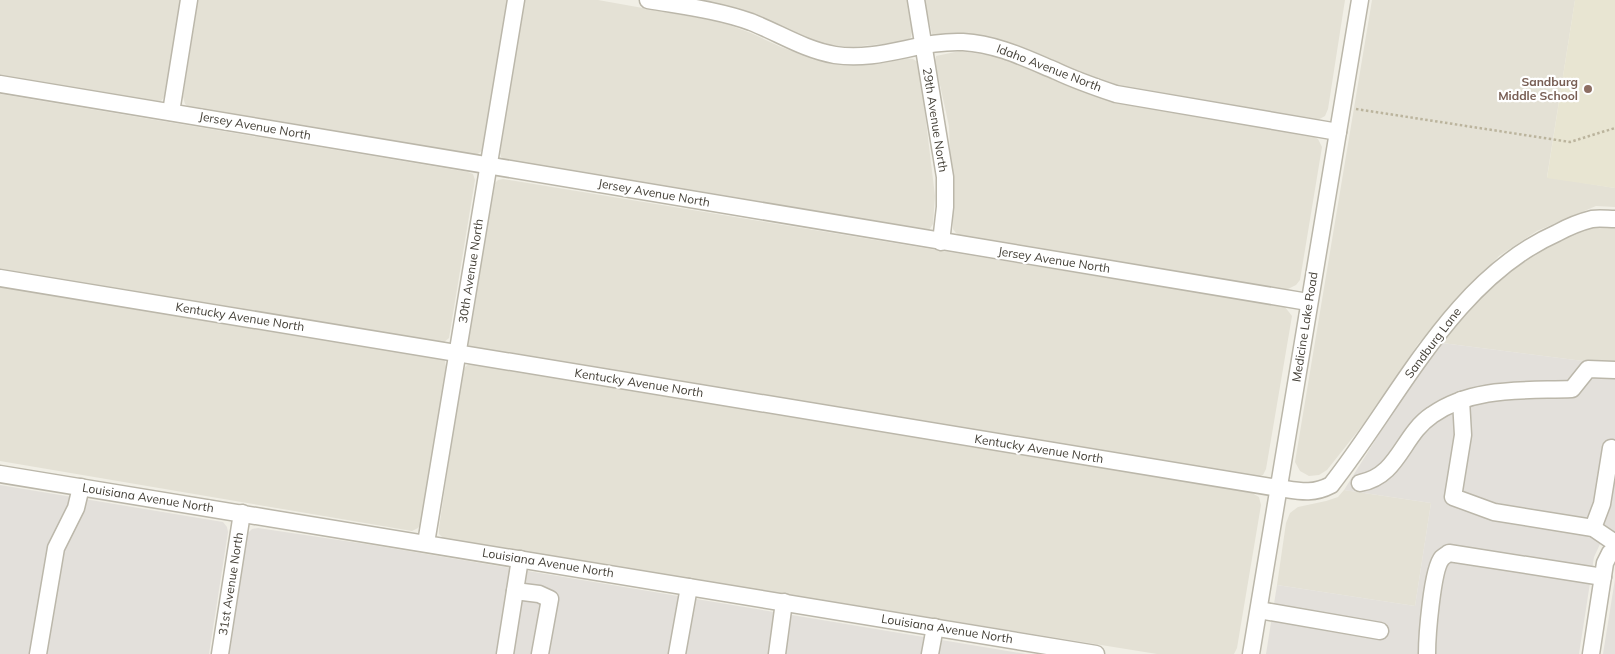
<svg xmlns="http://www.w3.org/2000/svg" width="1615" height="654" font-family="Mulish,sans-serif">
	<rect width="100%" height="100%" fill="#f1efe6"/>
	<!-- residential -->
	<g fill="#e4e1d5">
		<polygon points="0,0 180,0 165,96 161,101 154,102 0,77"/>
		<polygon points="198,0 508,0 482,151 475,156 190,108 185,104 183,97"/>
		<polygon points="523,0 598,0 721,22 751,33 781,47 814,59 875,63 906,58 913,59 919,63 935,196 933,224 929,230 924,231 506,160 501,157 499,150"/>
		<polygon points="693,0 909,0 913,27 911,37 906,42 839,48 822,44 731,7"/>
		<polygon points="924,0 1345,0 1328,109 1325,116 1316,121 1119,88 997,40 970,36 935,36 932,34"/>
		<polygon points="1372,0 1575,0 1547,177 1615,188 1615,207 1596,206 1537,231 1499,256 1418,344 1373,412 1327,470 1319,475 1309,476 1300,471 1295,462"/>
		<polygon points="960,51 1000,57 1083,92 1118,102 1313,136 1318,139 1322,147 1300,280 1296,285 1286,290 961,236 956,233 953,229 949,126 935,62 936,56"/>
		<polygon points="0,94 468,172 473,174 475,180 449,338 443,343 0,270"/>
		<polygon points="503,179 1285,307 1292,316 1266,469 1263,475 1252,478 475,349 468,345 466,340 494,184 498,180"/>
		<polygon points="1615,225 1615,365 1442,343 1475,301 1533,255 1563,235 1588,226"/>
		<polygon points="0,286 443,358 445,361 446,367 421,525 418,528 412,531 0,461"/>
		<polygon points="471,363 1252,493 1259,497 1261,505 1237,648 1234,654 1157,654 444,539 439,534 439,528 462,372 466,366"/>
		<polygon points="1344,490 1431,503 1415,606 1277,585 1286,523 1290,513 1298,507 1326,501 1338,497"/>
	</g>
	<!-- industrial -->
	<g fill="#e3e0db">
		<polygon points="1442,343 1615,365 1615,533 1601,542 1594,557 1579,654 1266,654 1277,585 1415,606 1431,503 1344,490 1405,393"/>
		<polygon points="0,485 223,522 227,527 228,532 209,654 0,654"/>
		<polygon points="258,528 372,545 1026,654 228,654 247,534 252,529"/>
		<polygon points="1615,579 1615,654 1603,654"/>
	</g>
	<!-- education -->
	<polygon fill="#e8e5d2" points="1575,0 1615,0 1615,188 1547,178"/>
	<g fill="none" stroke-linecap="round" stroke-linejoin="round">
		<!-- minor casing -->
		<g stroke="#bbb7aa" stroke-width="19">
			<g id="minor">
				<path d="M648,0C682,6 718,10 751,22C779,33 805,50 835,55C880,62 920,40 963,42C997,44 1025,58 1056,71C1075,80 1095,87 1116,94L1338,132"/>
				<polyline points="916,0 945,177 945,207 941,242"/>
				<polyline points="0,84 1308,302"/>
				<polyline points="171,112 189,0"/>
				<path d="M0,278L1278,488C1299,491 1312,495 1331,485C1399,399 1453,279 1557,233C1568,227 1580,222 1592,219C1599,218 1608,219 1615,219"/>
				<polyline points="1461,400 1463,435 1453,497 1494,512 1593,528 1615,543"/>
				<polyline points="0,474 1096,654"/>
				<path d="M1360,483C1399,476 1402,435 1432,415C1473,386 1525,391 1572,389L1588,369L1615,370"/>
				<polyline points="1593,528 1602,504 1611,448"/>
				<polyline points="426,543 516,0"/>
				<polyline points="515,591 539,594 550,599 540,654"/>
				<polyline points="1259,610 1380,631"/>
				<polyline points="38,654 56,548 76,508 81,487"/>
				<polyline points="220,654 242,513"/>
				<polyline points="505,654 520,559"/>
				<polyline points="677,654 689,587"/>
				<polyline points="777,654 784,602"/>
				<polyline points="930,654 935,627"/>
				<polyline points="1251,654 1360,0"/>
				<path d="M1427,654C1427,637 1432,569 1442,558C1444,556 1446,555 1449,553L1603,577"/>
				<polyline points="1591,654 1605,563 1610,553 1615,549"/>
			</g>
		</g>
		<!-- path -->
		<polyline stroke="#bbb49d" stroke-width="2.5" stroke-dasharray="2.5 2.5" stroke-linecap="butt" points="1356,109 1570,142 1615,128"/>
		<!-- minor -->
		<use href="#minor" stroke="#fff" stroke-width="16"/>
	</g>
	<!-- markers -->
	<circle fill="#8d6e63" stroke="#fff" stroke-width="2" cx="1588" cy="89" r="5"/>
	<g text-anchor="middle" stroke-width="4.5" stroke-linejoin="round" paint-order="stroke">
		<!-- street labels -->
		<g font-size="12" fill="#433f36" stroke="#fff">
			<text transform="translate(1049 68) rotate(21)" y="4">Idaho Avenue North</text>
			<text transform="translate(935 120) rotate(81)" y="4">29th Avenue North</text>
			<text transform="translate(255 126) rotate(10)" y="4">Jersey Avenue North</text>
			<text transform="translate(654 193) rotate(10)" y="4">Jersey Avenue North</text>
			<text transform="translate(1054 260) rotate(9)" y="4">Jersey Avenue North</text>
			<text transform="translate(471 271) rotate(-81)" y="4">30th Avenue North</text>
			<text transform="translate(240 317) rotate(9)" y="4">Kentucky Avenue North</text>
			<text transform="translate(1305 327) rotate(-81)" y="4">Medicine Lake Road</text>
			<text transform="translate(1433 343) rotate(-53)" y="4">Sandburg Lane</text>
			<text transform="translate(639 383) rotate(9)" y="4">Kentucky Avenue North</text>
			<text transform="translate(1039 449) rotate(9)" y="4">Kentucky Avenue North</text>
			<text transform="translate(148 498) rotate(9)" y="4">Louisiana Avenue North</text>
			<text transform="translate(548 563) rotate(9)" y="4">Louisiana Avenue North</text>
			<text transform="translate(231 584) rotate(-81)" y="4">31st Avenue North</text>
			<text transform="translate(947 629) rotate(9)" y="4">Louisiana Avenue North</text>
		</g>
		<!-- education labels -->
		<g font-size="12" font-weight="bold" fill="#785e54" stroke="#fff" text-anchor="end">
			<text x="1578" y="86">Sandburg<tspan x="1578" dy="14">Middle School</tspan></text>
		</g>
	</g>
</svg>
